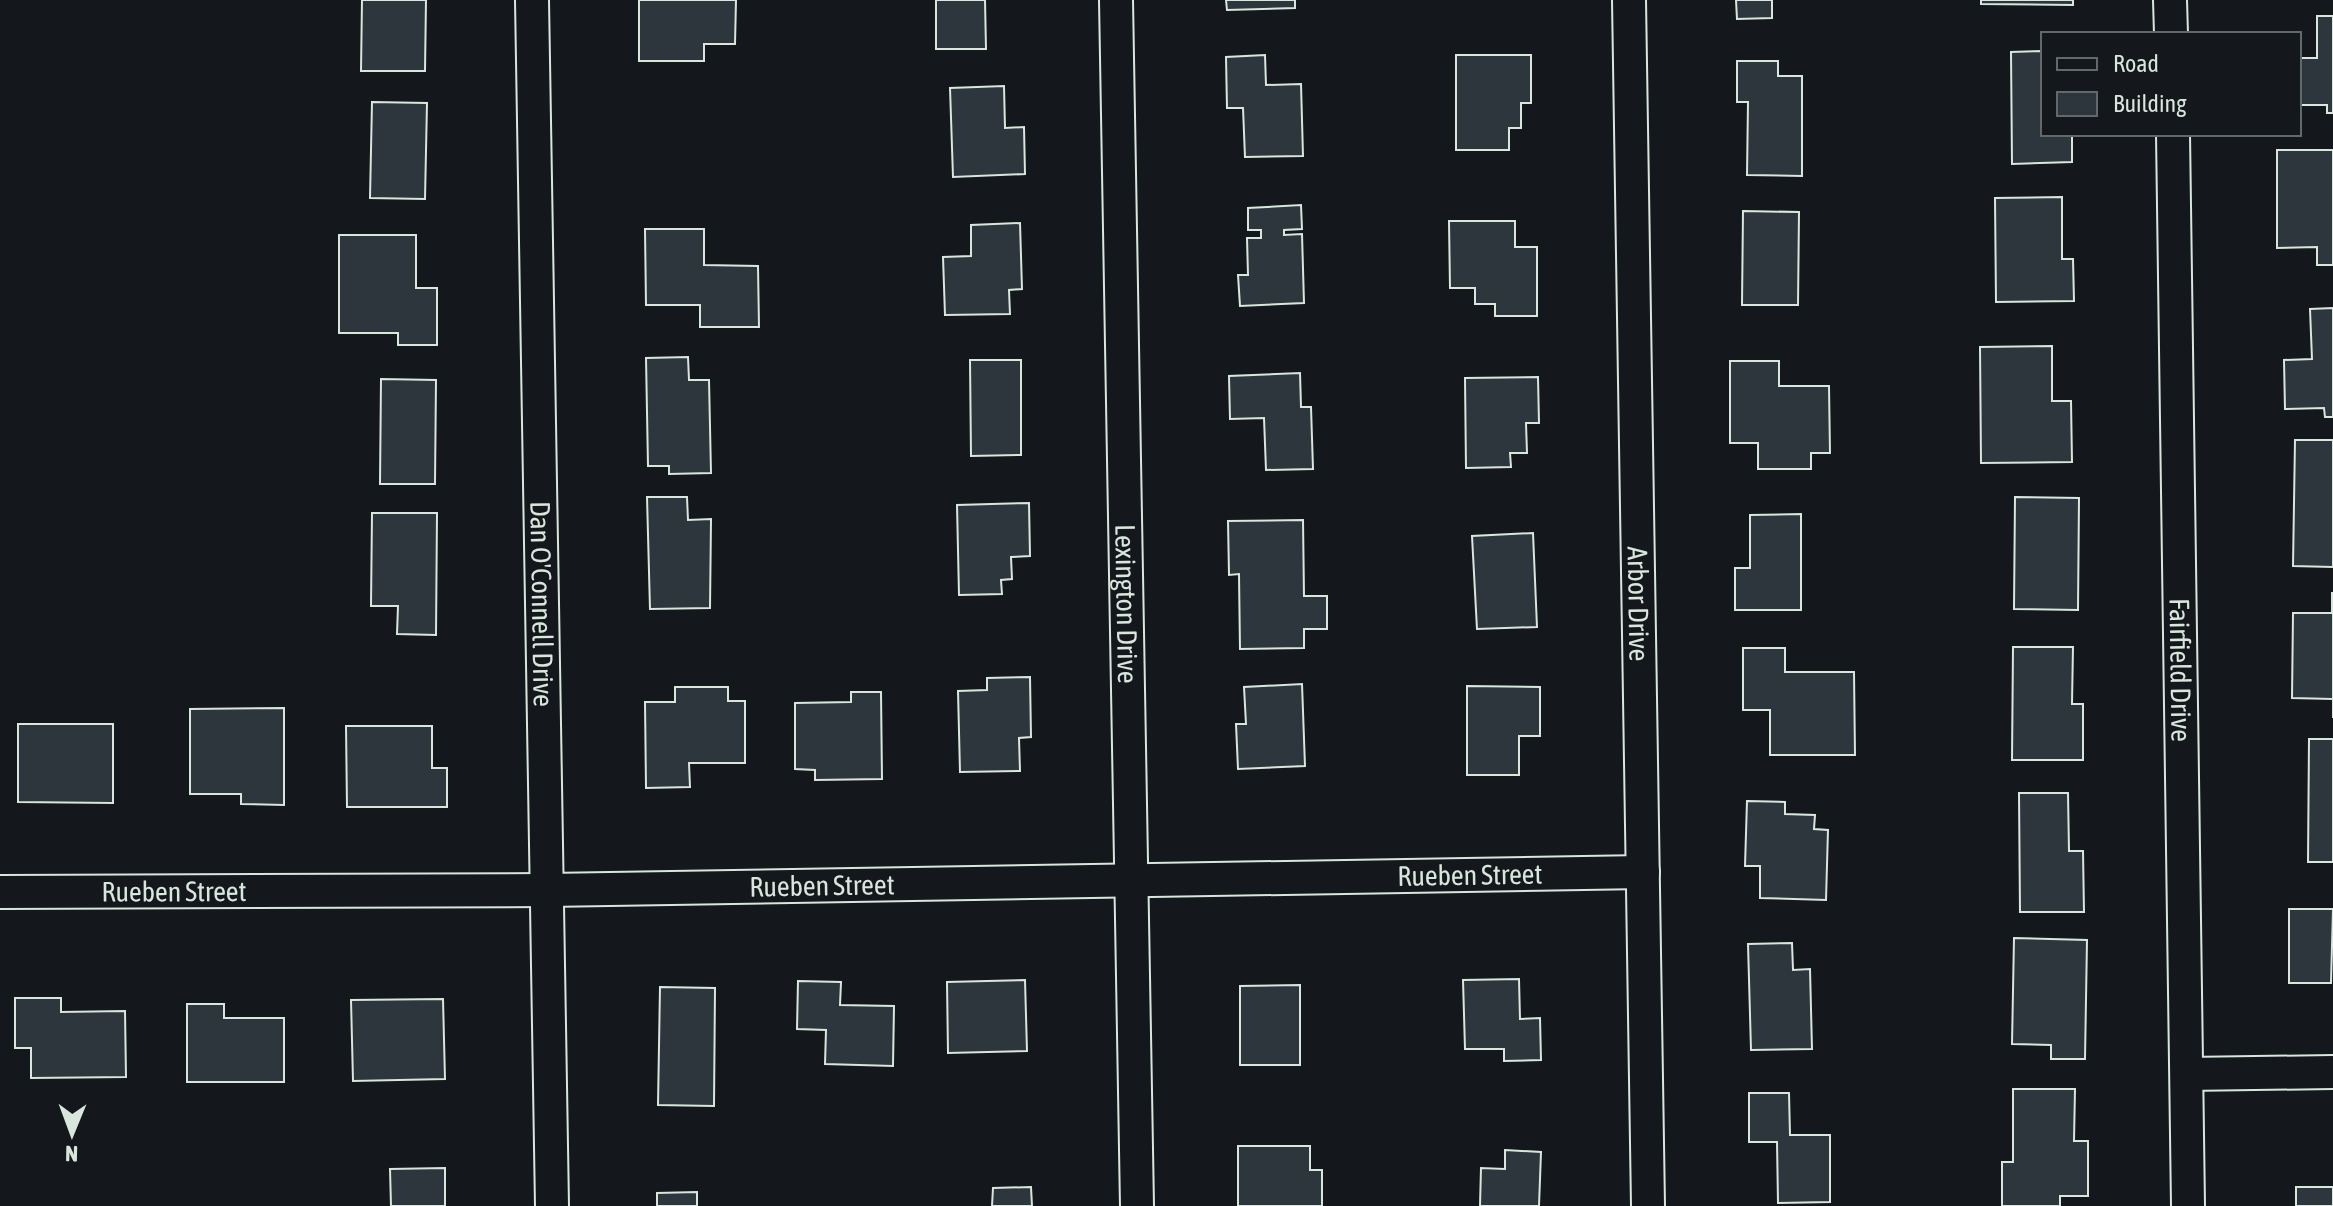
<svg xmlns="http://www.w3.org/2000/svg" width="2333" height="1206" font-family="'Asap Condensed',sans-serif">
	<rect width="100%" height="100%" fill="#14181c"/>
	<!-- building -->
	<g fill="#2c363c" stroke="#d8e6dc" stroke-width="2">
		<polygon points="362,0 426,0 425,71 361,71"/>
		<polygon points="639,0 736,0 735,44 704,44 704,61 639,61"/>
		<polygon points="936,0 985,0 986,49 936,49"/>
		<polygon points="1226,0 1295,0 1295,8 1227,10"/>
		<polygon points="1736,0 1772,0 1772,18 1737,19"/>
		<polygon points="1981,0 2073,0 2073,5 1981,4"/>
		<polygon points="2317,16 2333,16 2333,113 2327,113 2327,105 2299,105 2299,58 2317,58"/>
		<polygon points="2043,51 2043,134 2072,134 2072,162 2012,164 2011,52"/>
		<polygon points="1265,55 1266,85 1301,84 1303,156 1245,157 1243,108 1227,108 1226,57"/>
		<polygon points="1456,55 1531,55 1531,103 1521,103 1521,128 1509,128 1509,150 1456,150"/>
		<polygon points="1737,61 1778,61 1778,76 1802,76 1802,176 1747,175 1748,102 1737,102"/>
		<polygon points="1004,86 1005,128 1024,127 1025,174 953,177 950,88"/>
		<polygon points="372,102 427,103 425,199 370,198"/>
		<polygon points="2277,150 2333,150 2333,265 2317,265 2317,247 2277,248"/>
		<polygon points="2062,197 2062,259 2073,259 2074,301 1996,302 1995,198"/>
		<polygon points="1301,205 1302,229 1284,230 1284,235 1302,234 1304,303 1240,306 1238,275 1248,275 1247,238 1261,238 1261,230 1248,230 1248,208"/>
		<polygon points="1743,211 1799,212 1798,305 1742,305"/>
		<polygon points="1449,221 1515,221 1515,247 1537,247 1537,316 1495,316 1495,304 1475,304 1475,288 1450,288"/>
		<polygon points="1020,223 1022,289 1009,290 1010,314 945,315 943,257 971,256 971,225"/>
		<polygon points="645,229 704,229 704,265 758,266 759,327 700,327 700,305 646,305"/>
		<polygon points="339,235 416,235 416,288 437,288 437,345 398,345 398,333 339,333"/>
		<polygon points="2333,308 2333,417 2325,417 2324,408 2285,409 2284,360 2312,359 2310,309"/>
		<polygon points="2052,346 2052,401 2071,401 2072,462 1981,463 1980,347"/>
		<polygon points="688,357 689,380 709,380 711,473 669,474 669,466 648,466 646,358"/>
		<polygon points="970,360 1021,360 1021,455 971,456"/>
		<polygon points="1730,361 1779,361 1779,386 1829,386 1830,453 1811,453 1811,469 1758,469 1758,443 1730,443"/>
		<polygon points="1300,373 1301,407 1311,407 1313,469 1266,470 1264,418 1230,419 1229,376"/>
		<polygon points="1538,377 1539,423 1526,423 1527,453 1510,453 1511,467 1466,468 1465,378"/>
		<polygon points="381,379 436,380 435,484 380,484"/>
		<polygon points="2295,440 2333,440 2333,567 2293,566"/>
		<polygon points="647,497 687,497 688,520 711,519 710,608 650,609"/>
		<polygon points="2015,497 2079,498 2078,610 2014,609"/>
		<polygon points="1029,503 1030,556 1011,557 1012,579 1001,580 1002,594 959,595 957,505"/>
		<polygon points="372,513 437,513 436,635 397,634 398,606 371,606"/>
		<polygon points="1801,514 1801,610 1735,610 1735,568 1750,568 1750,515"/>
		<polygon points="1303,520 1304,596 1327,596 1327,629 1304,629 1304,648 1240,649 1239,574 1229,575 1228,521"/>
		<polygon points="1533,533 1537,627 1477,629 1472,536"/>
		<polygon points="2332,593 2333,593 2333,718 2333,699 2292,698 2293,613 2332,613"/>
		<polygon points="2013,647 2073,647 2072,704 2083,704 2083,760 2012,760"/>
		<polygon points="1743,648 1785,648 1785,672 1854,672 1855,755 1770,755 1770,710 1743,710"/>
		<polygon points="1030,677 1031,737 1019,738 1020,771 960,772 958,691 987,690 987,678"/>
		<polygon points="1302,684 1305,766 1238,769 1236,724 1246,724 1244,687"/>
		<polygon points="1467,686 1540,687 1540,736 1519,736 1519,775 1467,775"/>
		<polygon points="675,687 728,687 728,701 745,701 745,763 689,763 690,787 646,788 645,702 675,702"/>
		<polygon points="851,692 881,692 882,779 815,780 815,770 795,769 795,703 851,702"/>
		<polygon points="284,708 284,805 241,804 241,794 190,794 190,709"/>
		<polygon points="18,724 113,724 113,803 18,802"/>
		<polygon points="346,726 432,726 432,768 447,768 447,807 347,807"/>
		<polygon points="2309,739 2333,739 2333,862 2308,862"/>
		<polygon points="2019,793 2068,793 2069,851 2083,851 2084,912 2020,912"/>
		<polygon points="1747,801 1785,802 1785,814 1815,815 1814,829 1828,830 1826,900 1760,898 1760,866 1745,866"/>
		<polygon points="2289,909 2333,909 2331,983 2289,983"/>
		<polygon points="2014,938 2087,940 2085,1059 2051,1059 2051,1045 2012,1044"/>
		<polygon points="1792,943 1793,970 1810,969 1812,1049 1751,1050 1748,944"/>
		<polygon points="1519,979 1520,1019 1540,1018 1541,1060 1504,1061 1504,1049 1465,1049 1463,980"/>
		<polygon points="1025,980 1027,1051 948,1053 947,982"/>
		<polygon points="798,981 841,982 840,1005 894,1006 893,1066 825,1064 826,1030 797,1029"/>
		<polygon points="1300,985 1300,1065 1240,1065 1240,986"/>
		<polygon points="660,987 715,988 714,1106 658,1105"/>
		<polygon points="15,998 61,998 61,1012 125,1011 126,1077 31,1078 31,1048 15,1048"/>
		<polygon points="443,999 445,1079 353,1081 351,1000"/>
		<polygon points="187,1004 224,1004 224,1018 284,1018 284,1082 187,1082"/>
		<polygon points="2013,1089 2075,1089 2074,1141 2088,1141 2088,1196 2060,1196 2060,1206 2002,1206 2002,1162 2013,1162"/>
		<polygon points="1749,1093 1789,1093 1790,1135 1830,1135 1830,1202 1778,1203 1777,1142 1749,1142"/>
		<polygon points="1238,1146 1310,1146 1310,1170 1322,1170 1322,1206 1238,1206"/>
		<polygon points="1505,1150 1541,1152 1539,1206 1480,1206 1481,1168 1505,1169"/>
		<polygon points="445,1168 445,1206 391,1206 390,1169"/>
		<polygon points="1031,1187 1032,1206 992,1206 993,1188"/>
		<rect x="2296" y="1187" width="37" height="19"/>
		<polygon points="697,1192 697,1206 657,1206 657,1193"/>
	</g>
	<g fill="none" stroke-linecap="round" stroke-linejoin="round">
		<!-- minor casing -->
		<g stroke="#d8e6dc" stroke-width="36">
			<g id="minor">
				<path id="s1" d="M532,0L552,1206"/>
				<path id="s2" d="M1116,0L1137,1206"/>
				<path id="s3" d="M1629,0L1648,1206"/>
				<polyline points="2170,0 2171,34"/>
				<path id="s4" d="M2173,134L2188,1206"/>
				<path id="s5" d="M0,892L548,890L1643,872"/>
				<polyline points="2187,1074 2333,1072"/>
			</g>
		</g>
		<!-- minor -->
		<use href="#minor" stroke="#14181c" stroke-width="32"/>
	</g>
	<g text-anchor="middle" stroke-width="6" stroke-linejoin="round" paint-order="stroke">
		<!-- street labels -->
		<g font-size="28" fill="#d8e6dc" stroke="#14181c">
			<text dy="10" stroke="none"><textPath href="#s1" startOffset="604">Dan O'Connell Drive</textPath></text>
			<text dy="10" stroke="none"><textPath href="#s2" startOffset="604">Lexington Drive</textPath></text>
			<text dy="10" stroke="none"><textPath href="#s3" startOffset="604">Arbor Drive</textPath></text>
			<text dy="10" stroke="none"><textPath href="#s4" startOffset="536">Fairfield Drive</textPath></text>
			<text dy="10" stroke="none"><textPath href="#s5" startOffset="1470">Rueben Street</textPath></text>
			<text dy="10" stroke="none"><textPath href="#s5" startOffset="822">Rueben Street</textPath></text>
			<text dy="10" stroke="none"><textPath href="#s5" startOffset="174">Rueben Street</textPath></text>
		</g>
	</g>
	<!-- legend -->
	<rect x="2041" y="32" width="260" height="104" fill="#14181c" stroke="#626a69" stroke-width="2"/>
	<rect x="2057" y="58" width="40" height="12" fill="#14181c" stroke="#626a69" stroke-width="2"/>
	<text x="2113" y="72" font-size="24" fill="#d8e6dc">Road</text>
	<rect x="2057" y="92" width="40" height="24" fill="#2c363c" stroke="#626a69" stroke-width="2"/>
	<text x="2113" y="112" font-size="24" fill="#d8e6dc">Building</text>
	<!-- north arrow -->
	<g transform="translate(72 1134) rotate(181)" stroke="#14181c" stroke-width="6" paint-order="stroke">
	<path d="M0-6L14 30L0 20L-14 30Z" fill="#d8e6dc"/>
	<text y="-12" font-size="22" font-weight="bold" text-anchor="middle" fill="#d8e6dc">N</text>
	</g>
</svg>
